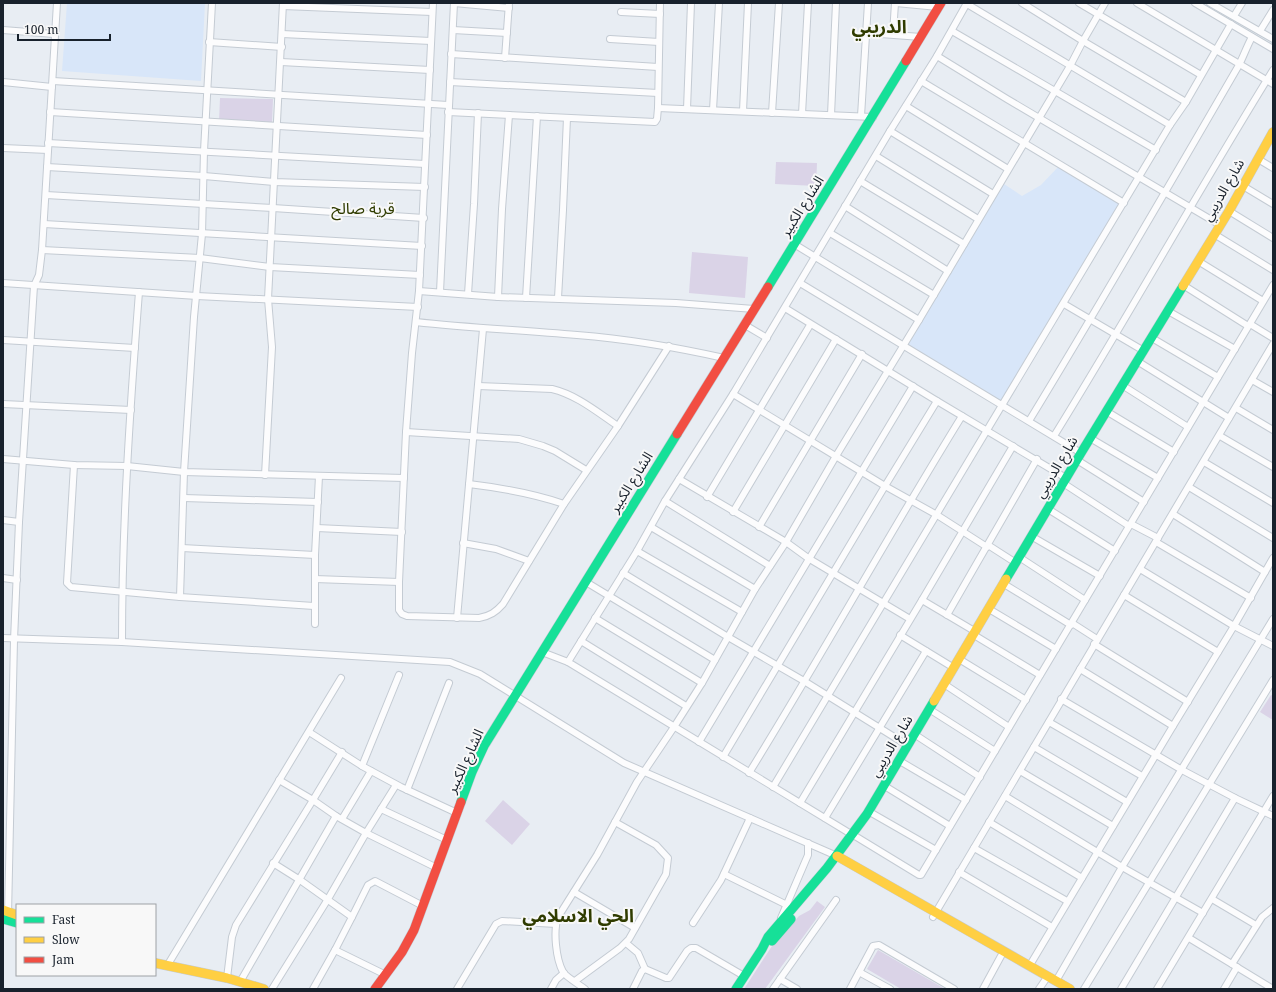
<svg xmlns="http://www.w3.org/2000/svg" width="1276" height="992" font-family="'Noto Serif','Noto Sans Arabic',serif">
	<rect width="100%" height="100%" fill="#e8edf3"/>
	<!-- built -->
	<g fill="#d8e6f9">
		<polygon points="67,3 205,3 201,81 62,71"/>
		<polygon points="1059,166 1124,203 1003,406 903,346 1001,182 1022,196 1041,185"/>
	</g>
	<!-- green -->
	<g fill="#dad3e7">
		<polygon points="220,98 273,99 272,123 219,122"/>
		<polygon points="776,162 817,163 816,186 775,184"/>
		<polygon points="692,252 748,257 745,298 689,293"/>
		<polygon points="1271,695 1273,696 1273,720 1260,712"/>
		<polygon points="503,800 530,824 512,845 485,821"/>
		<polygon points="817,901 825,907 765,989 744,989 772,946 799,916 810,910"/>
		<polygon points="878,950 945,989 901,989 867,969"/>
	</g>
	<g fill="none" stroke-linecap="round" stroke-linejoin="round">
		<!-- street casing -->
		<g stroke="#c4cbd3" stroke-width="8">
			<g id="street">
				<path d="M433,3L419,291L412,353L406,432L399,582V610L402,614L407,616L479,618C490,616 496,612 503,604L564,504L618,426L669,346"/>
				<polyline points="454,3 509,8"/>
				<polyline points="896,3 938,7"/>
				<polyline points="1022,3 1083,41 1186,102"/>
				<polyline points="1079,3 1201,75"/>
				<polyline points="1137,3 1273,84"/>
				<polyline points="1195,3 1273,49"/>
				<polyline points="1210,3 1273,39"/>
				<polyline points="967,4 1170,125"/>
				<polyline points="283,6 432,12"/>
				<polyline points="621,12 660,14"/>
				<polyline points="1234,16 1242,3"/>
				<polyline points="3,30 54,34"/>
				<polyline points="453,30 507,33"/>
				<polyline points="952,31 1156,150"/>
				<polyline points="1260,31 1273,10"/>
				<polyline points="867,33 921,37"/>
				<polyline points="282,34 431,41"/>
				<polyline points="893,34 895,3"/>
				<polyline points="610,39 659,42"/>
				<polyline points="209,42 282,47"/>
				<polyline points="451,54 658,67"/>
				<polyline points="937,56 1007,99 1220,225"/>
				<polyline points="505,58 509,3"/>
				<polyline points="281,62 430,70"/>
				<polyline points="53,81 448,105"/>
				<polyline points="921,81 1124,203"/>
				<polyline points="3,82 52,87"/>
				<polyline points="450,82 658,93"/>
				<polyline points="906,106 1008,169"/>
				<polyline points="658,108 873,117"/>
				<polyline points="687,109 691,3"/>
				<polyline points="713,110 719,3"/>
				<polyline points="743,111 748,3"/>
				<polyline points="50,112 427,135"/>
				<polyline points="448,112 655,122 657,119 658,108 660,3"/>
				<polyline points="772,113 779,3"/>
				<polyline points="802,114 808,3"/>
				<polyline points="831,115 836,3"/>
				<polyline points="861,116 868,3"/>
				<polyline points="890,131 993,194"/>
				<polyline points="48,143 425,164"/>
				<polyline points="3,148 48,150"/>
				<polyline points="876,156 978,219"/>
				<polyline points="1258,159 1273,168"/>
				<polyline points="47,167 204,176 274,182 425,187"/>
				<polyline points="860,181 964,244"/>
				<polyline points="1243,186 1273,204"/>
				<polyline points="46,195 273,208 424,218"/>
				<polyline points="845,206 948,271"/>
				<polyline points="1229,211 1273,238"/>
				<polyline points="44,224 422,246"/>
				<polyline points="830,233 934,295"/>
				<polyline points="1214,234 1273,270"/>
				<polyline points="794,244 919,320"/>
				<polyline points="42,250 200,258 270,267 420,275"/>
				<polyline points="1198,261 1263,301"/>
				<polyline points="3,283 197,296 418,307"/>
				<polyline points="800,283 1081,453"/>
				<polyline points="1183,285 1248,326"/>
				<polyline points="419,291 498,297 676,303 754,309"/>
				<polyline points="440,292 454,3"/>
				<polyline points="468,294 474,204 478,113"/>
				<polyline points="498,297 502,209 509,115"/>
				<polyline points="526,298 537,116"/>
				<polyline points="558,298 563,210 567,118"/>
				<polyline points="1064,304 1144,351"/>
				<polyline points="785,308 937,401 1066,478"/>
				<polyline points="1168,311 1235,349"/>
				<path d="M416,322C469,328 523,330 577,335C627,339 675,347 724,358"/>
				<polyline points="1250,324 1273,338"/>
				<polyline points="745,325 767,338"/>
				<polyline points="1152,338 1218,377"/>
				<polyline points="3,340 135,348"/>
				<polyline points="1137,361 1229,418"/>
				<polyline points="1252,380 1273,392"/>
				<polyline points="1122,385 1188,427"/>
				<path d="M478,386L552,389C577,395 597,412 618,426"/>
				<polyline points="733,394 885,486 937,515 987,547"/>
				<polyline points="3,404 131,410"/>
				<polyline points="1236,408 1273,430"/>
				<polyline points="1106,411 1174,452"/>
				<path d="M1029,421C1101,303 1170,184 1239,65C1244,55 1247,46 1252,37"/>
				<polyline points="406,432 519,439 543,446 555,451 586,470"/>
				<path d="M1054,436C1129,315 1198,191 1273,70"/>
				<polyline points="1220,436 1273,467"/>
				<polyline points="1090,438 1158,478"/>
				<polyline points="3,459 74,465 127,466 184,472 404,478"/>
				<polyline points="1077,460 1144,502"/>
				<polyline points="1204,462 1273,503"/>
				<polyline points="74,465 67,583 71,587 180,597 314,606"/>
				<polyline points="265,475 272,347 268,299 283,3"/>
				<polyline points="679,479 786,542 808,558 910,619"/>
				<polyline points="1063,483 1129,526"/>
				<path d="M469,484C502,488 532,493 564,504"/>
				<polyline points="1189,487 1273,538"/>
				<polyline points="707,497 810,325"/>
				<polyline points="184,498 318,502"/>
				<polyline points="665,501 770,566"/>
				<polyline points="1048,509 1115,551"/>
				<polyline points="733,512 836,339"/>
				<polyline points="1173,514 1265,572"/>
				<polyline points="3,520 19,522"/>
				<polyline points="1131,524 1158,538"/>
				<polyline points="651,527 755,589"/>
				<polyline points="759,527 862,354"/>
				<polyline points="317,528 402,532"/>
				<polyline points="1031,536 1100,576"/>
				<polyline points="1156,542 1251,598"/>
				<polyline points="463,543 496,549 529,561"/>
				<polyline points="988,545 1016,563"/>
				<polyline points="182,548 315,555"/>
				<polyline points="637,551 742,612"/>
				<polyline points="1019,557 1085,600"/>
				<polyline points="1140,569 1234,626 1273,646"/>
				<polyline points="623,573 728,637 804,681 907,745"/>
				<polyline points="3,578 17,580"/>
				<polyline points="315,579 399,582"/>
				<polyline points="586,582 715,660"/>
				<polyline points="1004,584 1071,625"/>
				<polyline points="1124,595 1218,652"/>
				<polyline points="180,597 184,472 194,317 202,234 204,151 212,3"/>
				<polyline points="922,600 976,632"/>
				<polyline points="989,609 1056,649"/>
				<polyline points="947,615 1037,459"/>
				<polyline points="457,618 483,329"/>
				<polyline points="595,618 702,683"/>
				<polyline points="1072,623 1097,639"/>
				<polyline points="315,624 315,555 319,476"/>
				<polyline points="900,635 954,668"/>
				<polyline points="974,635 1040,675"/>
				<polyline points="3,638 122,642 450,662 480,674 624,763 837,856"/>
				<polyline points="581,641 686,706"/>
				<path d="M122,642C122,525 130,409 139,292"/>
				<polyline points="1094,644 1188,702"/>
				<polyline points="542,652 568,662"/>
				<polyline points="959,659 1026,700"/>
				<polyline points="1080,669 1173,726"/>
				<polyline points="944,684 1009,727"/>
				<polyline points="1061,699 1182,770 1235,798 1273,816"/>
				<polyline points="929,709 995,751"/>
				<polyline points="1049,722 1142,776"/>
				<polyline points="309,732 362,766 401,787 457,813"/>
				<polyline points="914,734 980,777"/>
				<polyline points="699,742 913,386"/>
				<polyline points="1034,747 1127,802"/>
				<polyline points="723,757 885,486 937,401"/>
				<polyline points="898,760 966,800"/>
				<polyline points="362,766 399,675"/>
				<polyline points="1020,771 1113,826"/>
				<path d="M749,773C822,655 889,534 962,416"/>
				<polyline points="279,780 313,800 342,752"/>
				<polyline points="396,785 366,833 437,868"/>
				<polyline points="883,785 950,826"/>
				<polyline points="773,787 1170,125 1186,102 1231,24"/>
				<polyline points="407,790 449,683"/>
				<polyline points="1005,796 1122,867 1203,913"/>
				<polyline points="800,803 922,600 1013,446"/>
				<polyline points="381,809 447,840"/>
				<polyline points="868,811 936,850"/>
				<polyline points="825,818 926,651"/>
				<polyline points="342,819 371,771"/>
				<polyline points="989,822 1082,878"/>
				<polyline points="851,834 568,662 637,551 665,501 733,394 890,131 937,56 967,3"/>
				<polyline points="855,836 919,875 921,875 1273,285"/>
				<polyline points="974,848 1067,901"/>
				<polyline points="273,863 300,880 352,917 335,950 313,989"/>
				<polyline points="959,872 1052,927"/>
				<polyline points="724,874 787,905"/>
				<polyline points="574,892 635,928"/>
				<polyline points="1212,899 1256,925"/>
				<polyline points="8,915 14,640 19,522 34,286 39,275 42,250 57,3"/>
				<polyline points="352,917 368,885 375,881 423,906"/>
				<polyline points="933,917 1273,344"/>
				<polyline points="781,918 808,855 808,843"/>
				<polyline points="693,923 721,880 750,818"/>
				<polyline points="1189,938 1273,989"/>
				<polyline points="626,943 638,953 645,969"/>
				<polyline points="335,950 386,975"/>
				<polyline points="1232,964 1262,917 1273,908"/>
				<polyline points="1030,965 1173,726 1234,626 1273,558"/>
				<polyline points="167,966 341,678"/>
				<polyline points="859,972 890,989"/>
				<polyline points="227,978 232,937 236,925 313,800 336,816 366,833 328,899 272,989"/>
				<polyline points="780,979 797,989"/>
				<polyline points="575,981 620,948 629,939 666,874 668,858 656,845 615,822"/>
				<polyline points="1056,981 1122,867 1273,619"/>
				<polyline points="240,982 336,816"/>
				<polyline points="457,989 496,924 502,921 556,924"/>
				<polyline points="551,989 556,980 564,973"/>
				<path d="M585,989C580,985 566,977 563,972C556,959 553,931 558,917L597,855L637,782L674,727L702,683L755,589L786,542L836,456L919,320L1070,66L1083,41L1105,3"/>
				<polyline points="633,989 642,971 645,969 666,978 669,978 687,951 691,948 696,948 744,976"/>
				<polyline points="773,989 836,900"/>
				<polyline points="850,989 873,946 879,945 954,989"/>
				<polyline points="983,989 1001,956"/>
				<polyline points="1039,989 1048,976"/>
				<polyline points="1084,989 1273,680"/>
				<polyline points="1121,989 1235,798"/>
				<polyline points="1157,989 1273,796"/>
				<polyline points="1224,989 1237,967"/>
			</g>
		</g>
		<!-- fast casing -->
		<g stroke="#c4cbd3" stroke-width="10">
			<g id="fast">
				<polyline points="768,287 906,61"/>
				<polyline points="1006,579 1081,453 1183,286"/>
				<polyline points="461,802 472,772 484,746 677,434"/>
				<polyline points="3,919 17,923"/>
				<polyline points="772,941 791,919"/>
				<polyline points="736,989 762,949 768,937 827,868 867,814 934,701"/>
			</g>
		</g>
		<!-- slow casing -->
		<g stroke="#c4cbd3" stroke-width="10">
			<g id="slow">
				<polyline points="1183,286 1229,211 1273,132"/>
				<polyline points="934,701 1006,579"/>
				<polyline points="837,856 1070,989"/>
				<polyline points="3,910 17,915"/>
				<polyline points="155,963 227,978 264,989"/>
			</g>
		</g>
		<!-- jam casing -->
		<g stroke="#c4cbd3" stroke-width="10">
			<g id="jam">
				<polyline points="906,61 941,3"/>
				<polyline points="677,434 768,287"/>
				<polyline points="375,989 402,952 414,930 461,802"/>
			</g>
		</g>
		<!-- street -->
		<use href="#street" stroke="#fcfcfd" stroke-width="6"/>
		<!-- fast -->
		<use href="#fast" stroke="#16e098" stroke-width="9"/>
		<!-- slow -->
		<use href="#slow" stroke="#ffcf43" stroke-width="9"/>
		<!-- jam -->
		<use href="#jam" stroke="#f24e42" stroke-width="9"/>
	</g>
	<g text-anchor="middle" stroke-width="4" stroke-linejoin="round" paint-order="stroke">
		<!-- street labels -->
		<g font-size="14" fill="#18212c" stroke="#f8f8f8">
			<text transform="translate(1223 190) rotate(-60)" y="5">شارع الدريبي</text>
			<text transform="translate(802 206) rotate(-58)" y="5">الشارع الكبير</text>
			<text transform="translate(1056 467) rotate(-59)" y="5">شارع الدريبي</text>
			<text transform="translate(631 482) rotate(-58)" y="5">الشارع الكبير</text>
			<text transform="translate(891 746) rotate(-59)" y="5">شارع الدريبي</text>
			<text transform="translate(465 761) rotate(-65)" y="5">الشارع الكبير</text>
		</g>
		<!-- quarter labels -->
		<g font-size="16" fill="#303c00" stroke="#f8f8f8">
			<text x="363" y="214">قرية صالح</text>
		</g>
		<!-- district labels -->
		<g font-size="18" font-weight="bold" fill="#303c00" stroke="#f8f8f8">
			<text x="879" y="33">الدريبي</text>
			<text x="578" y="922">الحي الاسلامي</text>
		</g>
	</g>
	<!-- border -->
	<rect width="1276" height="992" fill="none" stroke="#18212c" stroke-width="8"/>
	<!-- legend -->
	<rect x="16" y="904" width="140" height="72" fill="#f8f8f8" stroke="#9ea2a6"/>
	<rect x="24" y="917" width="20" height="6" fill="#16e098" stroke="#9ea2a6"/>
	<text x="52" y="924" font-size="12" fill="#18212c">Fast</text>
	<rect x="24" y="937" width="20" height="6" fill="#ffcf43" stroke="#9ea2a6"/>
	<text x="52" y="944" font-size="12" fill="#18212c">Slow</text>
	<rect x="24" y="957" width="20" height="6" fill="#f24e42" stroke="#9ea2a6"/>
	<text x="52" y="964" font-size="12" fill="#18212c">Jam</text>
	<!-- scale -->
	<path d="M18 34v6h92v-6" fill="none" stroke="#18212c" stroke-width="2"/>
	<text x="24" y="34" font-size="12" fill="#18212c" stroke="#f8f8f8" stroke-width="3" paint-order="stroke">100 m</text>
</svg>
